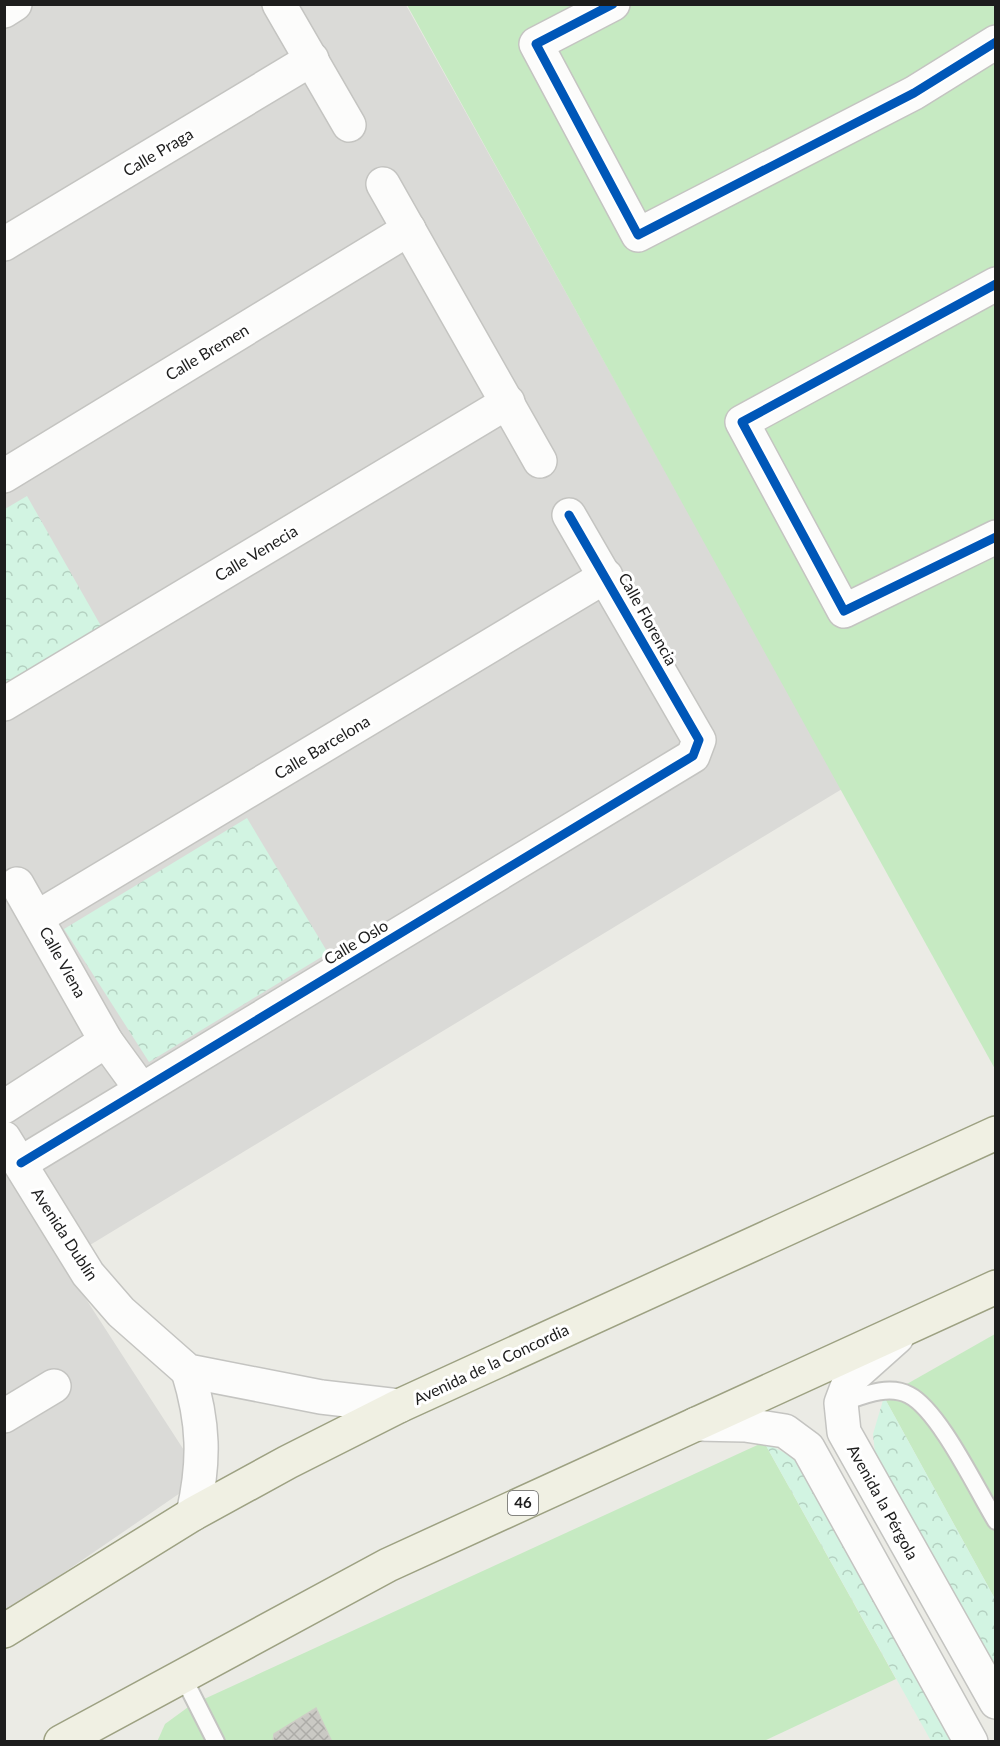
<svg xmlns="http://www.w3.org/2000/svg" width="1000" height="1746" font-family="Lato,sans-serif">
	<defs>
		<pattern id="park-crowns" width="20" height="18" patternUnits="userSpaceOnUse" patternTransform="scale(1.5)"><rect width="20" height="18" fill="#d2f4e2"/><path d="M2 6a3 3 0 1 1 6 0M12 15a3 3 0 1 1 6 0" fill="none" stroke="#b4d1c1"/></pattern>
		<pattern id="building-cross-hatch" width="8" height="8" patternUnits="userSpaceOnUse" patternTransform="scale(1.5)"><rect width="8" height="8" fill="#cac9c4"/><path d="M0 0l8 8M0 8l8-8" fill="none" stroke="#adaca8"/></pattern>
	</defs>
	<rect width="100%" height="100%" fill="#ebebe5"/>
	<!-- residential -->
	<polygon fill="#dadad7" points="5,5 406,5 842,789 62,1262 202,1478 5,1613"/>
	<!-- grass -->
	<g fill="#c6eac2">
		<polygon points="407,5 995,5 995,1069"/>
		<polygon points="995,1334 995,1599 884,1397"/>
		<polygon points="764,1442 896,1679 764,1741 157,1742 165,1724 191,1705"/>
	</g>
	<!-- park -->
	<g fill="url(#park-crowns)">
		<polygon points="27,496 101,626 5,684 5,509"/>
		<polygon points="247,818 328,953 149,1062 64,929"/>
		<polygon points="884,1397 995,1599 995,1683 877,1471 873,1434"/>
		<polygon points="764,1442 817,1470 964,1741 931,1741"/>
	</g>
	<!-- building -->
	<polygon fill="url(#building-cross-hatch)" stroke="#cecec6" stroke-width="1.5" points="316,1708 332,1742 273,1742 274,1734"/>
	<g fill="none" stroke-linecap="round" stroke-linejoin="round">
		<!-- service casing -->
		<g stroke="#c4c4c1" stroke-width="20">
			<g id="service">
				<path d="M841,1403C862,1396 888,1384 909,1395C939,1410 977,1490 996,1521"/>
				<polyline points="182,1675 216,1742"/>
			</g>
		</g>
		<!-- minor casing -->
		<g stroke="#c4c4c1" stroke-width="36">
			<g id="minor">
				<polyline points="279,4 349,125"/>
				<polyline points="613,4 536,44 638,235 914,93 996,42"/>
				<polyline points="4,11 15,4"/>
				<polyline points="383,184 540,461"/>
				<polyline points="4,244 312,59"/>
				<polyline points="996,284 742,422 844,611 996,537"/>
				<polyline points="4,476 409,229"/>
				<polyline points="4,704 508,402"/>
				<polyline points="17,884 106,1041 141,1089"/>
				<polyline points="38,917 606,576"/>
				<polyline points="4,1107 106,1041"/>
				<polyline points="4,1138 88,1274 121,1312 188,1371 321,1397 399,1406"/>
				<polyline points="21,1163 693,756 699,740 569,515"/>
				<polyline points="897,1337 850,1379 841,1403 844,1432 996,1702"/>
				<path d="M188,1371C204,1423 205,1461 193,1514"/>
				<polyline points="4,1416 54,1386"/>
				<polyline points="696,1424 745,1425 785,1431 808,1448 971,1742"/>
			</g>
		</g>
		<!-- primary casing -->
		<g stroke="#9da182" stroke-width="36">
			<g id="primary">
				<polyline points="4,1631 193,1514 288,1462 399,1406 996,1133"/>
				<polyline points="61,1742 388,1565 996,1287"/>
			</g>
		</g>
		<!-- service -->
		<use href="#service" stroke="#fcfcfb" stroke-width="16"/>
		<!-- minor -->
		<use href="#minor" stroke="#fcfcfb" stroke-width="33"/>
		<!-- primary -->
		<use href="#primary" stroke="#f0f0e3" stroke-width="33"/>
		<!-- cycleway casing -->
		<g stroke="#fff" stroke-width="13">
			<g id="cycleway">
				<polyline points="613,4 536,44 638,235 914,93 996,42"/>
				<polyline points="996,284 742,422 844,611 996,537"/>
				<polyline points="21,1163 693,756 699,740 569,515"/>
			</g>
		</g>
		<!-- cycleway -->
		<use href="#cycleway" stroke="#0057b8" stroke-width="9"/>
	</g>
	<g text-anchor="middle" stroke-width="6" stroke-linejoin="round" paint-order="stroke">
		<!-- shield labels -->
		<rect fill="#fff" stroke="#616161" stroke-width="1.5" x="508" y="1491" width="30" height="24" rx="4.5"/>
		<g font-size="15" font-weight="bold" fill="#1d1d1d">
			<text x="523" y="1508">46</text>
		</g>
		<!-- street labels -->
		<g font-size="16" fill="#1d1d1d" stroke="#fff">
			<text transform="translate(158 152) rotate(-31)" y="6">Calle Praga</text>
			<text transform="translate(207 352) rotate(-31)" y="6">Calle Bremen</text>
			<text transform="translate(256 553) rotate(-31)" y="6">Calle Venecia</text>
			<text transform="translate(648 619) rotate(61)" y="6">Calle Florencia</text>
			<text transform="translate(322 747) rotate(-31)" y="6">Calle Barcelona</text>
			<text transform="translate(356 942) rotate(-31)" y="6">Calle Oslo</text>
			<text transform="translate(63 962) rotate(61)" y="6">Calle Viena</text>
			<text transform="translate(65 1234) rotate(57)" y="6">Avenida Dublín</text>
			<text transform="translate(491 1364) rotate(-25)" y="6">Avenida de la Concordia</text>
			<text transform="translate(883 1502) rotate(61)" y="6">Avenida la Pérgola</text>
		</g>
	</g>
	<!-- border -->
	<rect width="1000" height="1746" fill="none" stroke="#1d1d1d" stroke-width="12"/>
</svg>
